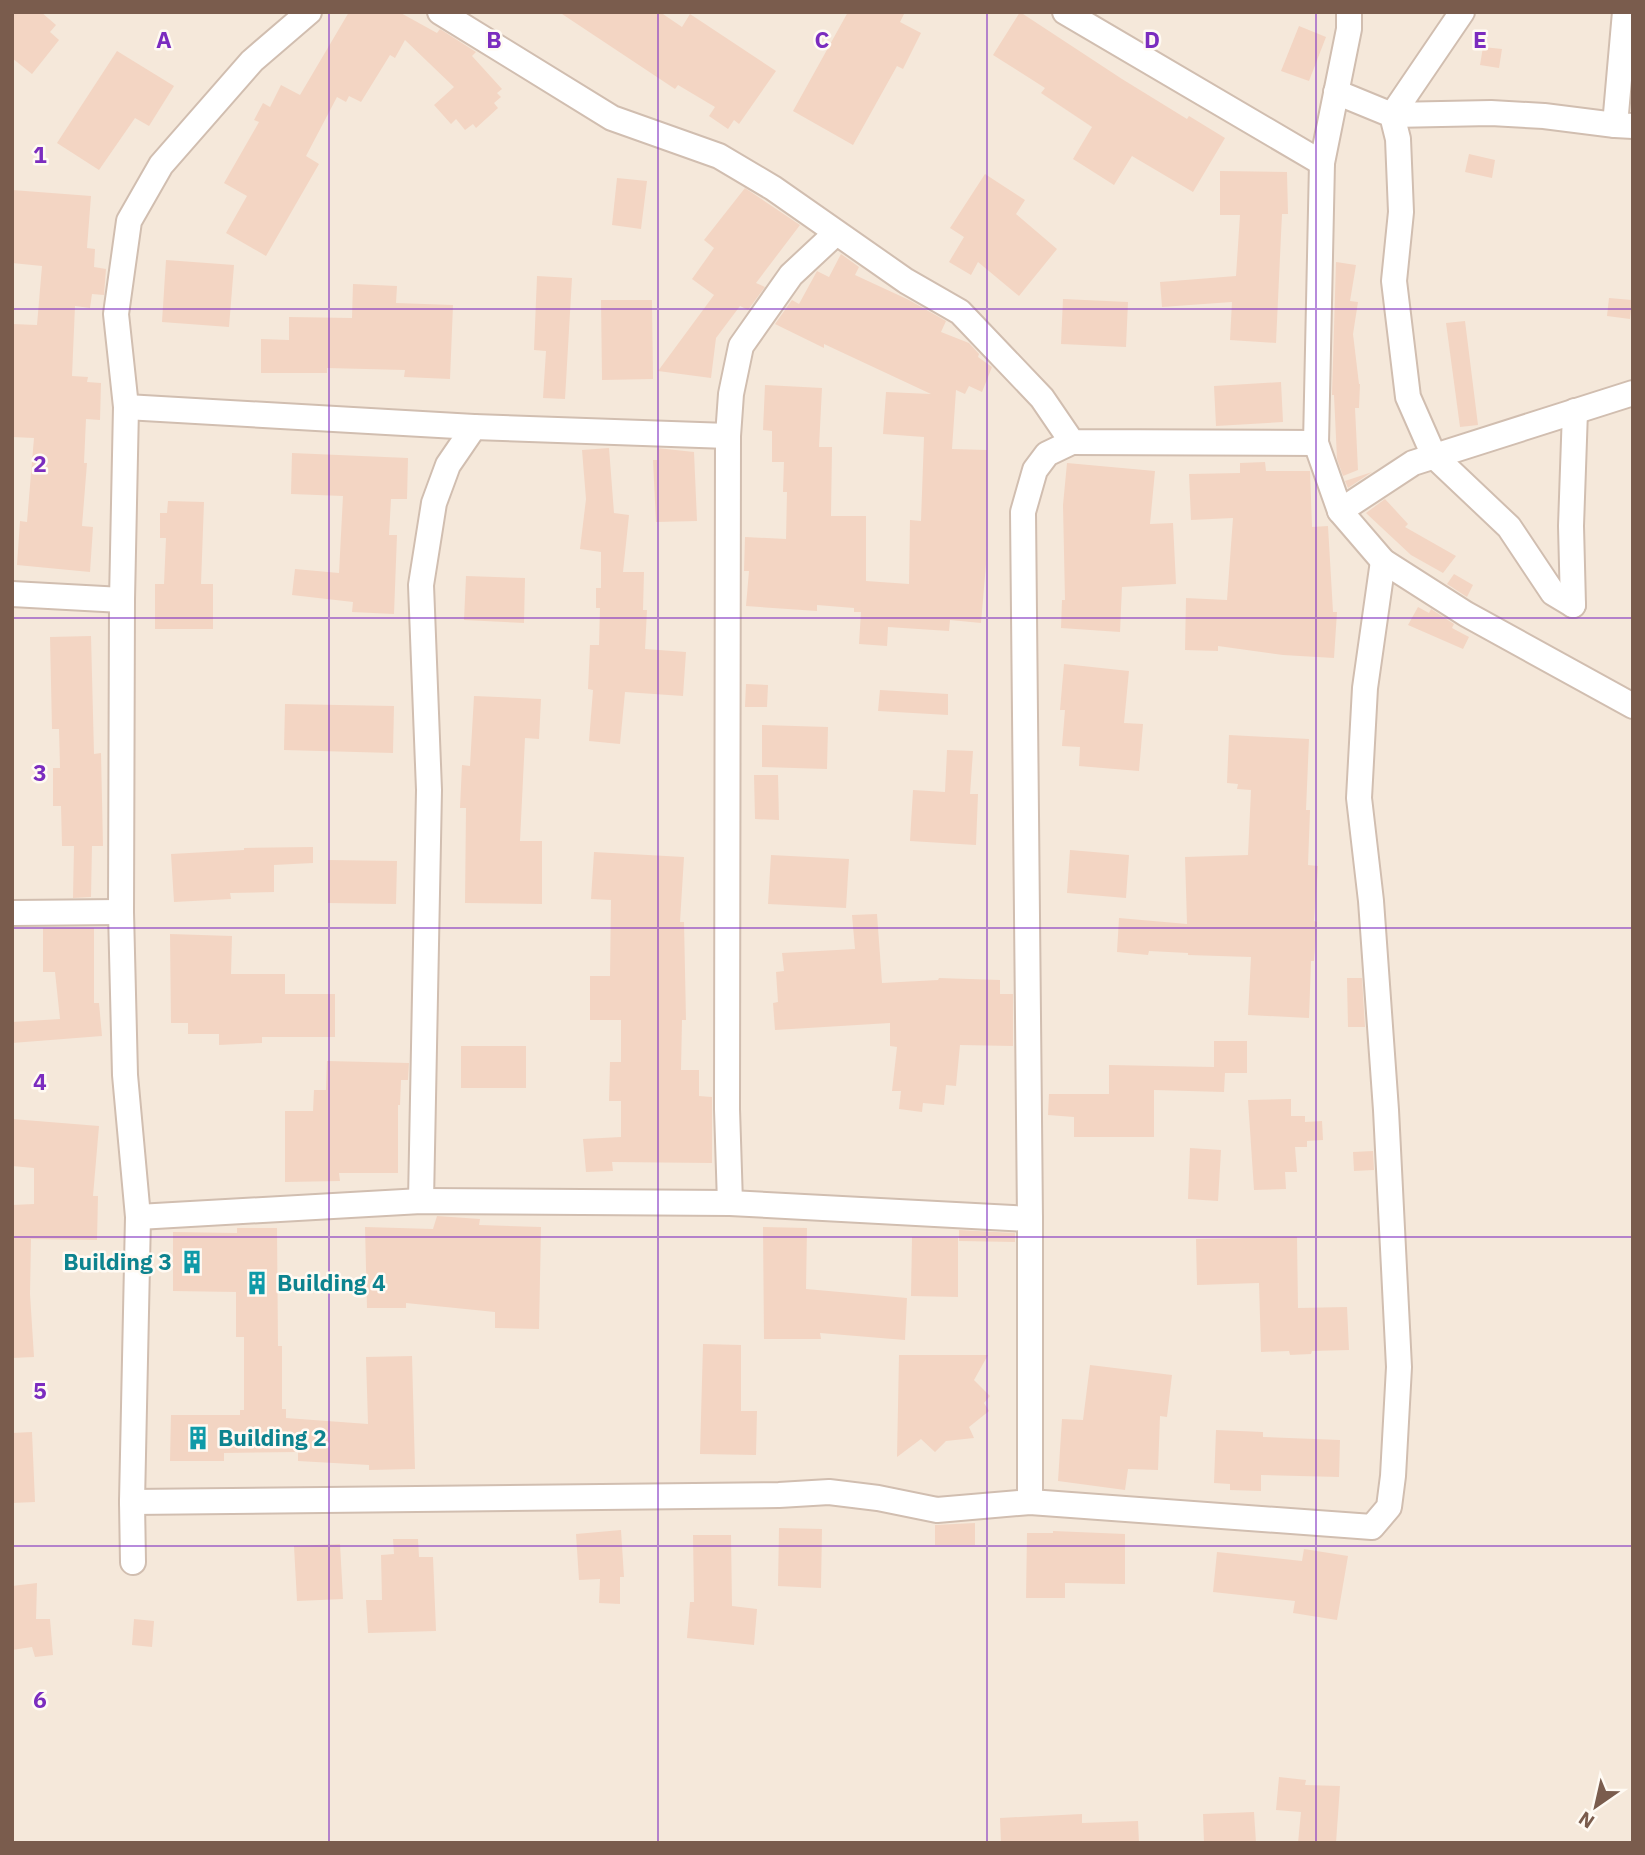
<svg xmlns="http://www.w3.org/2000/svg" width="1645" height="1855" font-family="'IBM Plex Sans',sans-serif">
	<rect width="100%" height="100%" fill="#fdf6ec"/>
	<!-- residential -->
	<rect fill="#f5e8da" x="12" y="12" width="1621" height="1831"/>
	<!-- building -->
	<g fill="#f3d5c3">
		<polygon points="12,12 41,12 56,25 50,32 59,40 32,74 12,58"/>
		<polygon points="349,12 399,12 437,33 440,29 476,52 472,56 502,89 497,93 501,97 494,103 498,108 476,128 473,124 465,130 456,119 451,124 434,105 454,87 405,40 395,58 390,55 361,102 349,96 346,102 337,97 306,156 319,164 266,256 226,233 247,196 224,183 259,122 254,120 263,103 270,107 281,85 300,95"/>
		<polygon points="559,12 660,12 682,27 690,14 776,71 739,124 734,120 728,129 709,116 715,107 678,85 675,89"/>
		<polygon points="848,12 905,12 900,22 921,33 903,69 897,66 853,145 793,111"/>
		<polygon points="1020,12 1122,79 1187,119 1189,116 1225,138 1193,192 1132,156 1114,185 1073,159 1092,127 1041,93 1045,88 993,55"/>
		<polygon points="1299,26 1326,37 1309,81 1281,71"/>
		<polygon points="1483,47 1502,49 1499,68 1480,65"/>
		<polygon points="117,51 174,86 149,126 135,118 99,170 57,143"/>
		<polygon points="1469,154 1495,160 1492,178 1465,172"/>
		<polygon points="1220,171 1287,172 1288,214 1282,214 1276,343 1230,340 1232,302 1162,307 1160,282 1236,276 1240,215 1220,215"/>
		<polygon points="985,174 1025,200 1016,214 1057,249 1019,296 978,262 971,275 949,262 964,237 950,228"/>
		<polygon points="617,178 647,181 641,229 612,225"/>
		<polygon points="745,188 800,225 756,283 765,287 748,310 740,306 716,338 711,378 658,371 714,295 692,279 714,248 704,240"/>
		<polygon points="12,190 91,196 87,248 95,249 94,267 106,269 104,295 92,294 90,308 75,306 72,376 88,377 87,382 101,383 100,420 86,419 84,463 87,463 82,526 93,527 90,572 17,565 20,521 27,522 34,438 12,437 12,324 37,325 42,266 12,263"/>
		<polygon points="841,254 859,267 855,275 909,300 946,321 941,332 969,343 979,354 978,357 992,367 982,392 969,386 965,394 956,390 952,449 987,450 986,564 981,623 950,620 949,631 888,627 887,646 859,644 861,612 854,612 854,608 817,605 817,611 746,606 749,571 744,571 745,537 786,539 787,492 783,492 784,462 772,462 772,431 763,430 765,385 822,388 819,447 832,447 831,516 866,516 866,581 909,584 910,520 921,521 924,437 883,434 886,392 931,394 824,344 824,348 775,324 792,300 799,304 817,271 829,277"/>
		<polygon points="166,260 234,265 229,327 162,322"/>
		<polygon points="1336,262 1356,265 1350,301 1358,302 1353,334 1359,384 1360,384 1359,408 1355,408 1358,470 1343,476 1337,459 1334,395 1332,395"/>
		<polygon points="537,276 572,278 565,399 543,398 546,351 534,350"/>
		<polygon points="353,284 397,286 396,303 453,305 450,379 404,377 405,370 327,368 327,373 261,373 261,339 289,340 289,317 352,318"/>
		<polygon points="1609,298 1632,300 1630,319 1607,316"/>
		<polygon points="1063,299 1128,302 1126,347 1061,344"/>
		<polygon points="601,300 652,300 653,379 602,380"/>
		<polygon points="1465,321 1478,425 1460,427 1446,323"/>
		<polygon points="1281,382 1283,422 1216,426 1214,386"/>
		<polygon points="609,448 614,513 629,515 623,572 644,572 643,610 647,610 645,649 686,652 683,696 625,692 620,744 589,741 593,690 588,689 590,645 599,645 600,608 596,608 596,588 601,588 601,552 580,549 586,499 582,450"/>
		<polygon points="657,448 694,452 697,521 656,522 653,460 657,460"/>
		<polygon points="292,453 408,458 407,499 391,499 389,535 397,535 394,614 352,612 353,602 292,595 295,569 339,573 343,496 291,494"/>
		<polygon points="1265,462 1266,471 1310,471 1312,527 1328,526 1333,612 1337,612 1334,658 1283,655 1218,646 1218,651 1185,650 1186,598 1227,600 1233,518 1191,520 1189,474 1240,473 1240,463"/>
		<polygon points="1067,463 1155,471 1150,524 1173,523 1176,584 1122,587 1120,632 1061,628 1062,600 1065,600 1063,505"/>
		<polygon points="1372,472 1348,488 1345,481"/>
		<polygon points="1385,499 1408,524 1405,527 1456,556 1443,573 1411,555 1366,513"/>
		<polygon points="168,501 204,502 201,584 213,584 213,629 155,629 155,584 164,584 166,538 160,538 160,513 167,513"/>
		<polygon points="1454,574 1473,585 1467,597 1447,584"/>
		<polygon points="466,576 525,578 524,623 464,620"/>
		<polygon points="1418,607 1429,613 1431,609 1454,624 1452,628 1469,637 1463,649 1408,625"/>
		<polygon points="91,636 94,754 101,753 103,846 92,846 91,897 73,898 74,846 62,846 61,806 53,806 53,768 60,768 59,729 52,729 50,637"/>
		<polygon points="1064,664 1129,671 1124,723 1143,724 1139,771 1079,766 1080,747 1062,746 1065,710 1060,710"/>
		<polygon points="746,684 768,685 767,707 745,707"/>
		<polygon points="880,690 948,694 948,715 878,711"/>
		<polygon points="474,696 541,699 539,739 525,738 520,841 542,841 542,904 465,903 466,808 460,808 462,765 470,766"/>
		<polygon points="285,704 394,706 393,753 284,750"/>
		<polygon points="762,725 828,727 827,769 762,767"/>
		<polygon points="1229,735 1309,739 1306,810 1310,810 1308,865 1318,866 1314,921 1317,922 1314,961 1311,961 1309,1018 1248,1015 1251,957 1188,955 1188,953 1149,951 1148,955 1117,952 1119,918 1187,924 1185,857 1248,855 1251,790 1237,789 1238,784 1227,783"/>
		<polygon points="947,750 973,751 970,794 978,794 976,845 910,841 913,790 945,792"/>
		<polygon points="754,775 778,775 779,820 755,819"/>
		<polygon points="313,847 313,863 274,865 274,892 230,893 231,899 174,902 171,854 244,850 244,848"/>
		<polygon points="1070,850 1129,855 1126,898 1067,893"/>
		<polygon points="594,852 684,857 680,922 684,922 686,1020 682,1020 681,1070 699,1070 699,1096 712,1097 712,1163 612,1162 613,1171 586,1172 583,1139 621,1137 621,1101 609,1101 610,1062 621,1062 621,1020 590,1020 590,976 610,976 611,900 591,899"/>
		<polygon points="771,855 849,859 846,908 768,904"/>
		<polygon points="328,860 397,861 396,904 328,903"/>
		<polygon points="877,914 882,983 938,980 939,978 1000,980 1000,994 1013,994 1013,1046 960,1045 956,1086 946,1085 944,1105 923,1103 922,1112 899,1109 901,1091 892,1091 897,1047 890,1046 890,1023 775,1030 773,1003 778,1002 776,972 784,971 782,953 855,949 852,915"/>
		<polygon points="43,928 94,928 94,1003 99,1003 102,1036 12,1043 12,1022 60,1019 55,972 43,972"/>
		<polygon points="170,934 232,936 231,974 285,974 285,994 335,994 335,1037 262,1037 262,1043 219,1045 219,1034 188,1034 188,1023 171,1023"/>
		<polygon points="1347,978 1362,978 1365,1027 1348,1027"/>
		<polygon points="1214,1041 1247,1041 1247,1073 1225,1073 1224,1092 1154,1090 1154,1137 1074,1137 1074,1117 1048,1115 1049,1094 1109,1094 1109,1065 1214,1067"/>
		<rect x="461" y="1046" width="65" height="42"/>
		<polygon points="327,1061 409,1063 408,1080 401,1080 400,1105 398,1105 398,1173 339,1173 340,1181 285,1182 285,1111 313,1111 314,1090 326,1090"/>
		<polygon points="1291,1099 1291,1116 1305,1116 1305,1122 1322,1121 1323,1140 1307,1141 1307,1147 1295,1147 1297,1172 1285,1172 1286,1189 1254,1190 1248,1100"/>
		<polygon points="12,1119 99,1126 93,1196 98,1196 97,1240 31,1239 30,1294 34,1357 12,1358 12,1205 34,1204 34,1168 12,1166"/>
		<polygon points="1190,1148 1221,1150 1218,1201 1188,1199"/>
		<polygon points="1373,1151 1374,1170 1354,1171 1353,1152"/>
		<polygon points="437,1216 480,1219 479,1225 541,1227 539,1329 495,1328 495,1312 406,1303 406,1308 367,1308 365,1227 433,1229"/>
		<polygon points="763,1227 807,1228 806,1289 907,1298 905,1340 820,1333 821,1339 764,1339"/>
		<polygon points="237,1228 277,1228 278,1346 282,1346 282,1409 286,1409 286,1418 368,1424 366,1357 412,1356 415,1469 369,1470 369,1465 298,1461 298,1452 224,1453 224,1461 170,1461 171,1415 240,1415 240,1410 244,1410 244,1337 236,1337 236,1292 173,1291 173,1232 237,1233"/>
		<polygon points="959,1230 1015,1233 1015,1242 959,1241"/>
		<polygon points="912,1237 958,1238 958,1297 911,1296"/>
		<polygon points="1297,1237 1298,1308 1347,1307 1349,1350 1312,1351 1311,1354 1290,1355 1289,1351 1261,1352 1259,1283 1197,1285 1196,1239"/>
		<polygon points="703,1344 741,1345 741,1411 757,1411 756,1455 700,1454"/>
		<polygon points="899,1355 988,1355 974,1380 990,1396 984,1403 989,1411 969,1427 974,1438 946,1441 935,1452 921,1439 897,1457"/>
		<polygon points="1090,1365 1172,1375 1167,1417 1160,1416 1158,1470 1128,1469 1125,1490 1058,1481 1062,1419 1083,1420"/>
		<polygon points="1216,1430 1263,1432 1263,1437 1340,1440 1339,1477 1261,1475 1261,1491 1230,1490 1230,1484 1214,1483"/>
		<polygon points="32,1432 35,1502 12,1503 12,1433"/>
		<polygon points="975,1523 975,1545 935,1545 935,1525"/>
		<polygon points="779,1528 822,1529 821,1588 778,1586"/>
		<polygon points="621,1530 624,1577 620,1577 620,1604 599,1603 600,1579 579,1580 576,1534"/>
		<polygon points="1053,1531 1125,1534 1125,1584 1065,1583 1065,1598 1026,1598 1027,1533 1053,1533"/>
		<polygon points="693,1535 731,1535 732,1606 757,1609 754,1645 687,1638 690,1602 694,1602"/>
		<polygon points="393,1539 418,1539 419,1557 433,1557 436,1631 368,1633 366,1600 382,1600 381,1555 394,1554"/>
		<polygon points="340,1544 343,1599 297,1601 294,1546"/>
		<polygon points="1304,1549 1348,1556 1337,1620 1293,1613 1295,1601 1213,1592 1217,1552 1302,1561"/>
		<polygon points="37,1583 36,1619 50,1619 53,1655 35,1657 32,1647 12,1650 12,1586"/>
		<polygon points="134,1619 154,1621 152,1647 132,1645"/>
		<polygon points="1279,1777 1306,1780 1305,1785 1340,1786 1336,1843 1298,1843 1301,1812 1276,1810"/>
		<polygon points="1254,1812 1256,1843 1204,1843 1203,1814"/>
		<polygon points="1082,1814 1082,1823 1138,1821 1139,1843 1001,1843 1000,1818"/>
	</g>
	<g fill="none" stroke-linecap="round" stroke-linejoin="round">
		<!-- minor casing -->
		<g stroke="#d1beb0" stroke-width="28">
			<g id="minor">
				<polyline points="440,12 612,118 719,156 773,188 906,281 960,312 1042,398 1072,442 1316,443"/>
				<polyline points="1065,12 1322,163"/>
				<polyline points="1349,12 1349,29 1322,163 1316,443 1340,511 1383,561 1466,614 1633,706"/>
				<polyline points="1462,12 1392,115 1491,113 1544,116 1615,125"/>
				<polyline points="1625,12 1615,125 1633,126"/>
				<polyline points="1336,92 1392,115 1398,139 1401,212 1394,281 1408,397 1434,456 1509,527 1553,593 1573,605"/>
				<polyline points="126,407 474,427 728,436"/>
				<polyline points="1340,511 1413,463 1633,393"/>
				<polyline points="12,594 122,600"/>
				<polyline points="1573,605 1571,526 1575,411"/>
				<polyline points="12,913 121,912"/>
				<polyline points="421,1201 429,790 421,585 434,503 448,465 474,427"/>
				<polyline points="730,1203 727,1109 728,436 731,394 741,346 791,275 836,233"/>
				<polyline points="138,1217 421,1201 730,1203 1030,1219"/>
				<polyline points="132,1502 779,1495 829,1492 878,1498 937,1510 1030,1502 1372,1527 1389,1507 1393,1476 1399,1367 1386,1110 1371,901 1359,798 1365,688 1383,561"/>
				<polyline points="1030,1502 1030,1219 1023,512 1035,470 1047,454 1072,442"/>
				<polyline points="133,1562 132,1502 138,1217 125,1075 121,912 122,600 126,407 116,314 129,221 161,165 252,61 309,12"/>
			</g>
		</g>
		<!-- minor -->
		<use href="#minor" stroke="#fff" stroke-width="24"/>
	</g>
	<!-- grid -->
	<path fill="none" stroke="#7b2cbf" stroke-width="2" stroke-opacity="0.55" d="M329,12V1843M658,12V1843M987,12V1843M1316,12V1843M12,309H1633M12,618H1633M12,928H1633M12,1237H1633M12,1546H1633"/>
	<!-- icons -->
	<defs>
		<g id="building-bare" transform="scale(1.89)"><path d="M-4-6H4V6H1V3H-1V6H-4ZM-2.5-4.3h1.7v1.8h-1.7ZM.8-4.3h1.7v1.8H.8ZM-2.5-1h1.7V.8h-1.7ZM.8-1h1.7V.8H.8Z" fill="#0f9aa8" stroke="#fffaf3" stroke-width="2.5" paint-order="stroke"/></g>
	</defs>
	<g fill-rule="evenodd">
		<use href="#building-bare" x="192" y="1262"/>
		<use href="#building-bare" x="257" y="1283"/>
		<use href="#building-bare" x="198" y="1438"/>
	</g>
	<g text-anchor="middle" stroke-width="5" stroke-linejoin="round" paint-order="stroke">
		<!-- culture labels -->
		<g font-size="23" font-weight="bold" fill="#0d838f" stroke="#fffaf3" text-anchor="start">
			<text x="172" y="1270" text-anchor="end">Building 3</text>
			<text x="277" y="1291">Building 4</text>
			<text x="218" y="1446">Building 2</text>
		</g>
	</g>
	<g font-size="23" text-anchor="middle" font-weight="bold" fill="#7b2cbf" stroke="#fffaf3" stroke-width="5" stroke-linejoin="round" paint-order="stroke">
		<text x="164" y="48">A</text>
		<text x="494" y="48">B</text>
		<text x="822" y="48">C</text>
		<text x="1152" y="48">D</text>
		<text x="1480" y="48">E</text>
		<text x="40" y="163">1</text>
		<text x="40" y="472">2</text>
		<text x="40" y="781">3</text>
		<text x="40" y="1090">4</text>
		<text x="40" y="1399">5</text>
		<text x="40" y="1708">6</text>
	</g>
	<!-- border -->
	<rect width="1645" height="1855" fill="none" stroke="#7a5c4d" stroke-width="28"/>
	<!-- north arrow -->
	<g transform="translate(1596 1806) rotate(214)" stroke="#fffaf3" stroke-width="5" paint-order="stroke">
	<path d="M0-5L12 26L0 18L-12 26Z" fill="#7a5c4d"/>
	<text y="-10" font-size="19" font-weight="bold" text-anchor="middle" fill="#7a5c4d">N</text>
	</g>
</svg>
